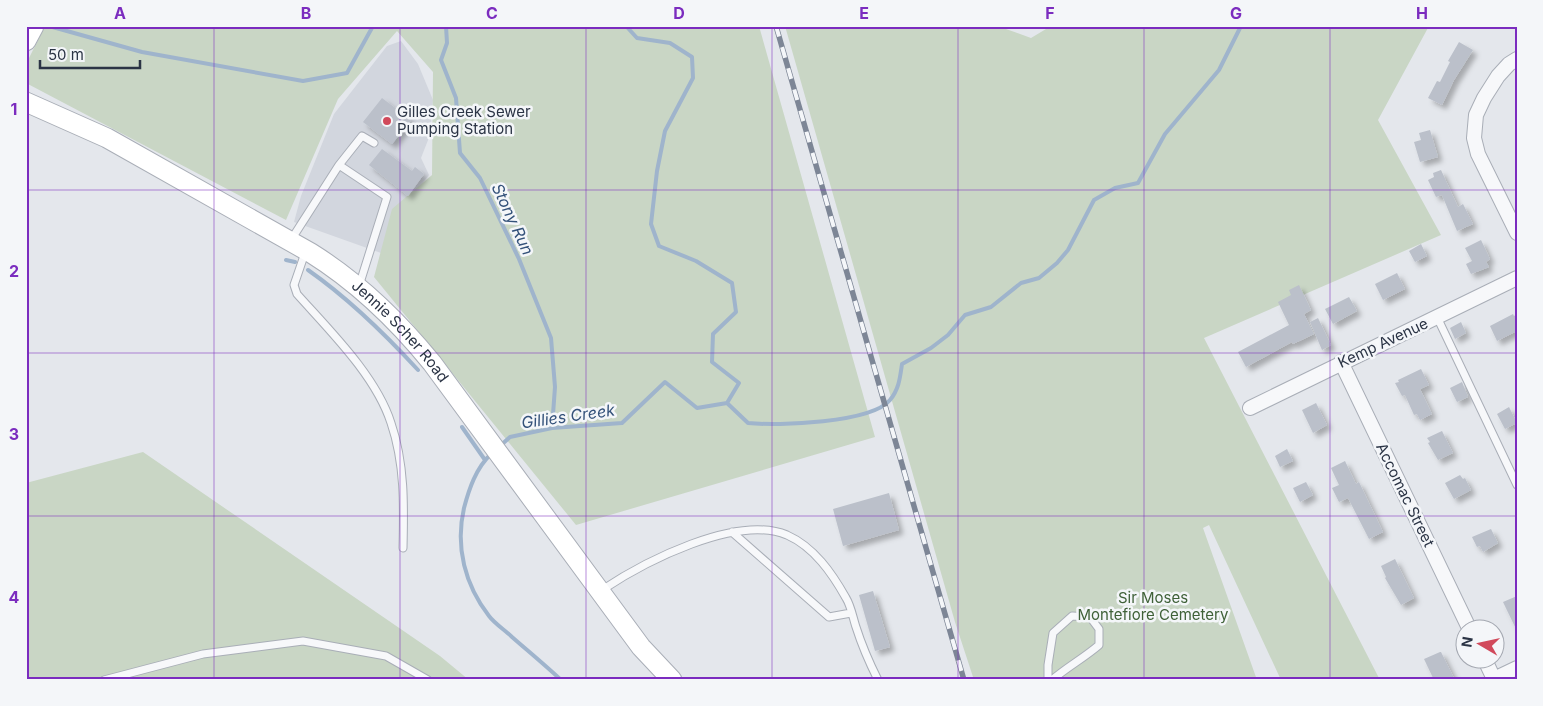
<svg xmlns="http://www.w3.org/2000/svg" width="1543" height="706" font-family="Inter,sans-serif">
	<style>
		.built { fill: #d2d6de }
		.green { fill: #c9d6c5 }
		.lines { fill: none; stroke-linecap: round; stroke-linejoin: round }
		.stream { stroke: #9fb4cc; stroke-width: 4 }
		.building { fill: #bbc0ca; filter: url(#shadow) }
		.lane-casing { stroke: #a9aeb7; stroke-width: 9 }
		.street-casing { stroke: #a9aeb7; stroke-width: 16 }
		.secondary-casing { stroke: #a9aeb7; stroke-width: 21 }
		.lane { stroke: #f7f8fa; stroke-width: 7 }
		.street { stroke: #f7f8fa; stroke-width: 14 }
		.secondary { stroke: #fff; stroke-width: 19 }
		.rail-casing { stroke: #7d8696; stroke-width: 5.5 }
		.rail { stroke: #f4f6f9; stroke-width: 4; stroke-dasharray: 11; stroke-linecap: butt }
		.grid { fill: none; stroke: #7b2cbf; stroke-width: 1; stroke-opacity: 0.55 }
		.poi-dot { fill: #d1495b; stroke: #f4f6f9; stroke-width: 2 }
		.labels { text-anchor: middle; stroke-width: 5; stroke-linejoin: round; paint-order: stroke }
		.poi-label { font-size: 15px; fill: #2b3445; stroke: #f4f6f9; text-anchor: start }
		.street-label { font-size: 15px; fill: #2b3445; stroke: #f4f6f9 }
		.park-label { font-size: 15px; fill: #3f6138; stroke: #f4f6f9 }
		.water-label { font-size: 16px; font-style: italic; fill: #34527a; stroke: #f4f6f9 }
		.neatline { fill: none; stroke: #7b2cbf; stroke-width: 2 }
		.grid-label { font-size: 16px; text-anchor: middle; font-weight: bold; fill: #7b2cbf }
	</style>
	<defs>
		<filter id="shadow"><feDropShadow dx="4.5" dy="4.5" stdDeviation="2.5" flood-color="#0004"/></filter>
	</defs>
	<rect width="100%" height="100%" fill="#e4e7ec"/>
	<path class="built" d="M401,41L418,64L433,100L430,135L421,158L429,175L393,220L381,253L294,222L301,196L334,114L387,46Z"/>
	<path class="green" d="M45,26H759L875,437L576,525L374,277L392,209L432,175L433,72L397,31L338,99L286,220L26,83V64Z
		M785,26H1005L1006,29L1031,38L1051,26H1429L1378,120L1441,235L1204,338L1380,680H1281L1209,525L1203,528L1257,680H974L955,622Z
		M143,452L440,656L469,680H26V483Z"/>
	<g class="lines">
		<path class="stream" d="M49,26L142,52L303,81L347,73L373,26
			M446,26L447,43L441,60L456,98L460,153L480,178L519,259L551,338L555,387L552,428
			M286,260L295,262
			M308,270C348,298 385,334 418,370
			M727,403L748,423C778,426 871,423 890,400C899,389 900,378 902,364L931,348L948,335L965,315L991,307L1021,283L1039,278L1057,263L1068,250L1094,200L1115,188L1138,183L1165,134L1219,70L1241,26
			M462,427L485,460
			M500,446L510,437L552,428L622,423L665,382L697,408L727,403L739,383L712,362L713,334L736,312L732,283L696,261L659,246L651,224L657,171L665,131L693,78L692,57L670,43L637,38L626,26
			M491,454C476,468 469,489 464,508C455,547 465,585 489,616C495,624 505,630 512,637C528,651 545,665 561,680"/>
	</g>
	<path class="building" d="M1459,42L1473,50L1454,80L1442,105L1428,98L1437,81L1440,82L1450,62L1448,61Z
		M382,98L411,120L392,144L363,122Z
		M1430,130L1438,157L1420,162L1414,142L1421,140L1419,133Z
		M382,149L412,171L415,167L424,174L408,196L369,165Z
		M1441,170L1458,207L1463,204L1473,224L1457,231L1442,195L1436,197L1428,180L1434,177L1433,173Z
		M1481,240L1490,259L1486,262L1489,267L1471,274L1466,264L1472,261L1465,248Z
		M1421,244L1427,256L1415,262L1409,251Z
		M1397,273L1405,289L1383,300L1375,284Z
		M1299,285L1311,310L1304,314L1314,334L1293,344L1292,342L1246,367L1238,352L1289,325L1278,302L1291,295L1289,290Z
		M1349,297L1357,311L1333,324L1325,309Z
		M1513,314L1514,316L1517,314V331L1497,341L1490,326Z
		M1318,318L1331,345L1322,350L1310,322Z
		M1461,322L1466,333L1455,339L1450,328Z
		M1421,369L1429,385L1420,389L1432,414L1420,420L1417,414L1414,415L1405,395L1402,396L1395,383L1399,382L1398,380Z
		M1462,382L1468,397L1457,402L1450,388Z
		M1316,403L1327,425L1313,433L1302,410Z
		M1509,407L1517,423L1505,429L1497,414Z
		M1442,431L1453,453L1438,460L1428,443L1430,442L1427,438Z
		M1287,449L1293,461L1280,467L1275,456Z
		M1345,461L1356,484L1359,482L1383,532L1369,539L1348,498L1339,502L1332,488L1339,485L1331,468Z
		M1460,475L1463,479L1465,478L1471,490L1454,499L1445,483Z
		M1306,482L1313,495L1300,502L1293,488Z
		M889,493L899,530L843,546L833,509Z
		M1491,529L1498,543L1483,552L1480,546L1477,547L1472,537Z
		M1395,559L1414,598L1401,605L1385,578L1386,577L1381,566Z
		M873,591L890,647L875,651L859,595Z
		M1517,596V631L1503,602Z
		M1440,652H1441L1455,680H1434L1424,659Z"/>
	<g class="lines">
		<defs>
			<path id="lane" d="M339,165L387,197L359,286
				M291,240L339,165L362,136L374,143
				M306,250L294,285L297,294C330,331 376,376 391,423C405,464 404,506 403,548
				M1437,317L1517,485
				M732,532L829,617L851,613
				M602,590C644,562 736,514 787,535C814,547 832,573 846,598C851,606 853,618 856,627C862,646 869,662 878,680
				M104,680L203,654L303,641L386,656L428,680
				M1048,680V665L1053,633L1072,616L1090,617L1099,629V645C1084,658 1067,667 1052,680"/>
			<path id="street" d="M1517,59L1509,64L1498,76L1484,98L1476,115L1474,138L1478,154L1517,233
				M1341,362L1469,628
				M1250,408L1517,278
				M1484,658L1494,679L1517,668"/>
			<g id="secondary">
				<path d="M26,41L34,26"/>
				<path id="s1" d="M26,102L107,138L311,253C359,283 397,320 432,363L641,647L672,680"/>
			</g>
		</defs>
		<use href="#lane" class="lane-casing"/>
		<use href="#street" class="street-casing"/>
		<use href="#secondary" class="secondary-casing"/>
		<use href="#lane" class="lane"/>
		<use href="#street" class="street"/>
		<use href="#secondary" class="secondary"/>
		<defs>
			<path id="rail" d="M776,26L964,680"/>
		</defs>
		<use href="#rail" class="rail-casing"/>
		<use href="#rail" class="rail"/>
	</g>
	<path class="grid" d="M214,26V680M400,26V680M586,26V680M772,26V680M958,26V680M1144,26V680M1330,26V680M26,190H1517M26,353H1517M26,516H1517"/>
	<circle class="poi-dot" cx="387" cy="121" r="5"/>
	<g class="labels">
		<g class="poi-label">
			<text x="397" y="117">Gilles Creek Sewer<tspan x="397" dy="17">Pumping Station</tspan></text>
		</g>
		<g class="street-label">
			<text dy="5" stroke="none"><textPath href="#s1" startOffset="442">Jennie Scher Road</textPath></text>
			<text transform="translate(1383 343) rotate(-25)" y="5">Kemp Avenue</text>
			<text transform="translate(1405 495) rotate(64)" y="5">Accomac Street</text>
		</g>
		<g class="park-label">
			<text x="1153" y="603">Sir Moses<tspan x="1153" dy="17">Montefiore Cemetery</tspan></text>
		</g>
		<g class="water-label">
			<text transform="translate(513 219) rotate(65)" y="6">Stony Run</text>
			<text transform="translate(568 416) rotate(-8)" y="6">Gillies Creek</text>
		</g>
	</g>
	<rect width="1543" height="706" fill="none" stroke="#f4f6f9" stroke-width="55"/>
	<g transform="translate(1480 644) rotate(279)"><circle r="24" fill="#f4f6f9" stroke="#a4a8b1"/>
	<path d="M0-4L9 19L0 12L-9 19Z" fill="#d1495b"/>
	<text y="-8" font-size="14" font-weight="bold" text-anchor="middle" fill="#2b3445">N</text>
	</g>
	<path d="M40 60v8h100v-8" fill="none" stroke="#2b3445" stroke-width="2.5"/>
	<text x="48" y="60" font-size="15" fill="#2b3445" stroke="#f4f6f9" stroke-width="4" paint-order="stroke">50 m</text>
	<rect x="28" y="28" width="1488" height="650" class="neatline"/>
	<g class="grid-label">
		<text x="120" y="19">A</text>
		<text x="306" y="19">B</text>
		<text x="492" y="19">C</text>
		<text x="679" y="19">D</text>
		<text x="864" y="19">E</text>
		<text x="1050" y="19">F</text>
		<text x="1236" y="19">G</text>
		<text x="1422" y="19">H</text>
		<text x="14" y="115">1</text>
		<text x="14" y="277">2</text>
		<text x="14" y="440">3</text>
		<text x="14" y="603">4</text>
	</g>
</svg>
